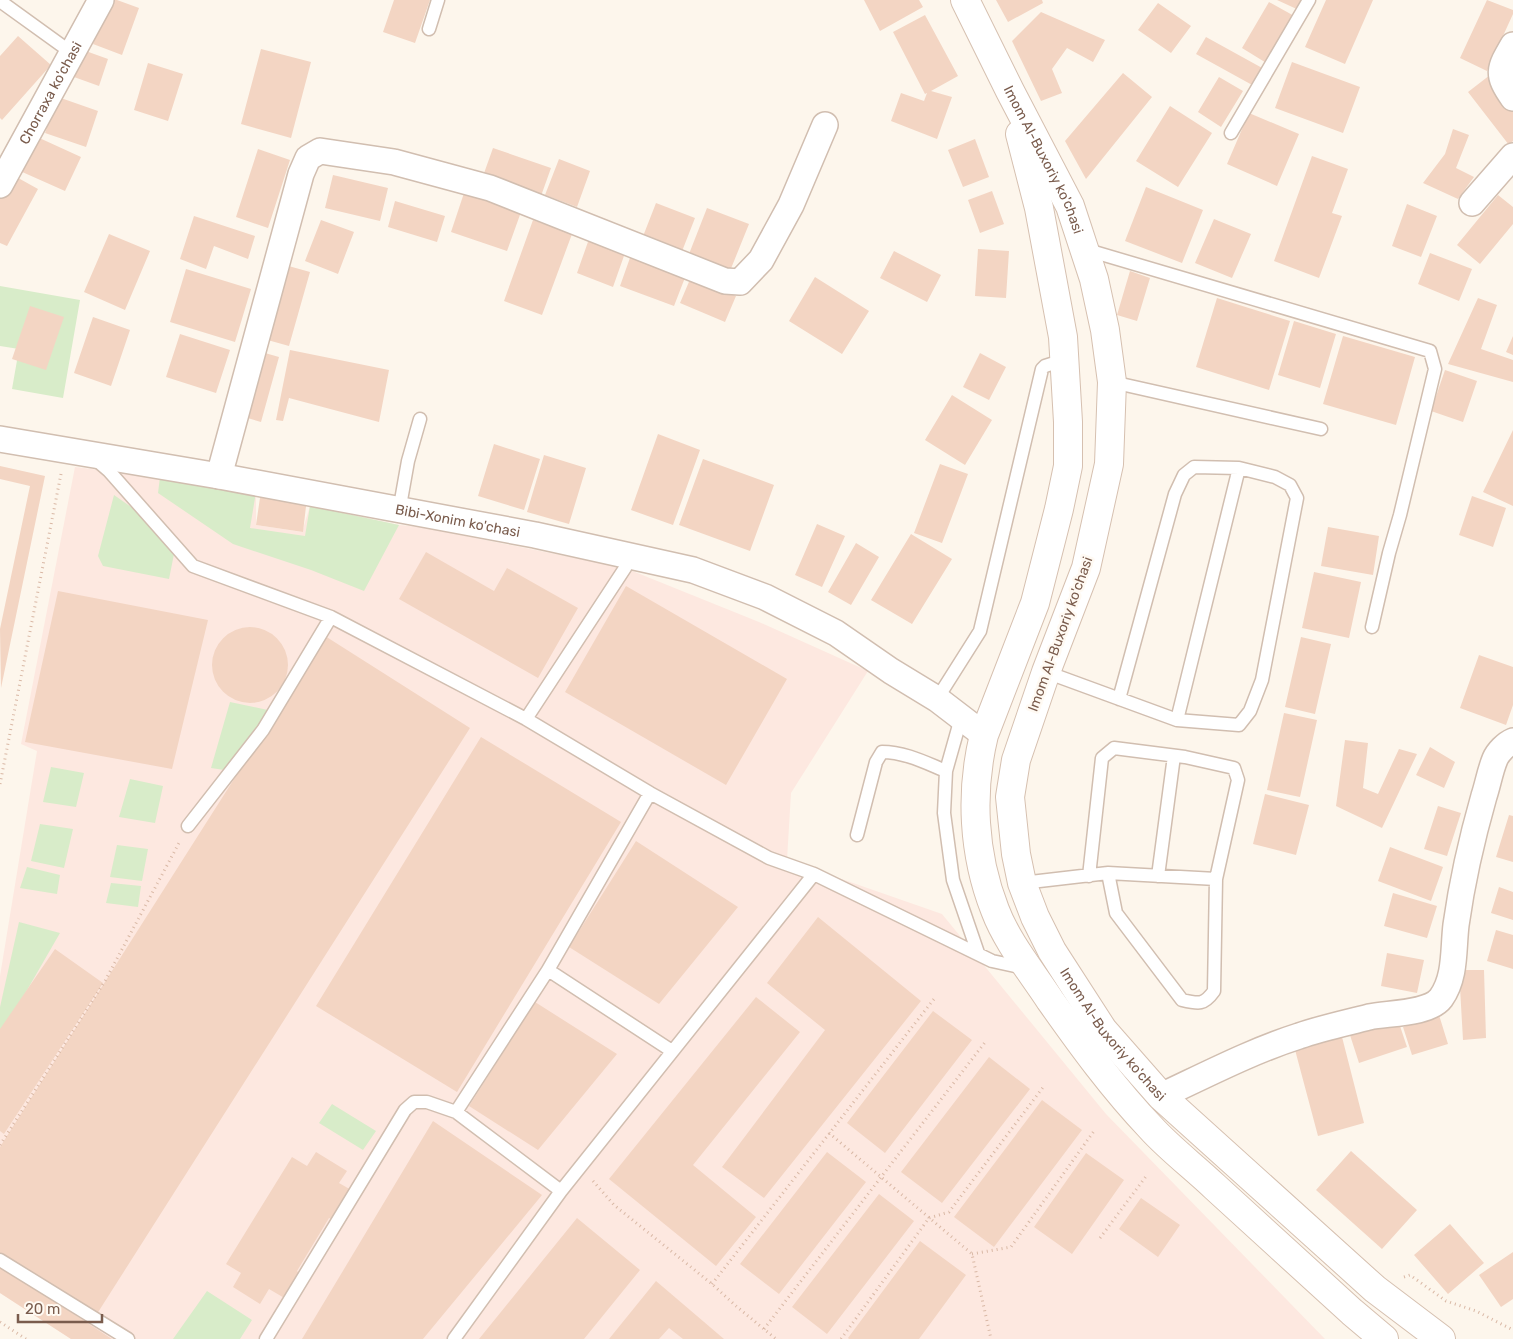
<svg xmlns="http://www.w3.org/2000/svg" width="1513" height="1339" font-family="Rubik,sans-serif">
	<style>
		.commercial { fill: #fde8e0 }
		.green { fill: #d8ecc9 }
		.building { fill: #f3d5c3 }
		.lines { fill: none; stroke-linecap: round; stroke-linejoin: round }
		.lane-casing { stroke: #d1beb0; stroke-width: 15 }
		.street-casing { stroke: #d1beb0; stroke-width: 28 }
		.secondary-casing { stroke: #d6c0b0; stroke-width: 30 }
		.path { stroke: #d9b8a5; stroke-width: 3; stroke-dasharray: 1 4; stroke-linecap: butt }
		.lane { stroke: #fff; stroke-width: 12 }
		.street { stroke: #fff; stroke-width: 25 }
		.secondary { stroke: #fff; stroke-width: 28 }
		.labels { text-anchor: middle; stroke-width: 5; stroke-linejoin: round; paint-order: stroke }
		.street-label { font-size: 14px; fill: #7a5c4d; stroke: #fffaf3 }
	</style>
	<rect width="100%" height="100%" fill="#fdf6ec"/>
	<path class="commercial" d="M75,467L160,477L256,492V525L302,532L310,506L399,525L421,527L625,568L759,622L868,671L791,793L787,860L942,914L1106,1114L1325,1339H71L0,1293V976L37,751L21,744Z"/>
	<path class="green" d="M0,286L80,300L63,398L12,389L19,349L0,346Z
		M160,477L256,492L250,528L305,536L310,506L399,525L364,591L311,570L233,544L158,493Z
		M114,495L177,539L169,579L103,566L98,556Z
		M230,702L277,712L244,773L211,768Z
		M51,767L84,773L76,807L43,802Z
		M130,779L163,786L155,823L119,817Z
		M40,824L73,829L64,868L31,861Z
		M117,845L148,849L142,881L110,877Z
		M27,867L60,875L57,894L20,888Z
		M111,883L141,886L138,907L106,903Z
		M19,922L60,933L0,1037V1007Z
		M332,1104L376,1131L363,1150L319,1123Z
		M207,1291L252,1320L240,1339H173Z"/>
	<path class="building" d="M110,0H117L139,8L122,55L93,44Z
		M394,0H430L415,43L383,32Z
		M864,0H919L923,7L880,31Z
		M996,0H1042L1043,3L1008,22Z
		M1277,0H1306L1301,11Z
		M1326,0H1373L1345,64L1305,47Z
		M1487,0L1513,10V14L1487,71L1460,58Z
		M1269,2L1296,17L1268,64L1242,48Z
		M1158,3L1191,26L1171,53L1138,30Z
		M1041,12L1105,40L1093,62L1067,48L1052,69L1062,93L1041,101L1012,41Z
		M925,15L958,76L931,91L952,97L937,139L891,121L901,93L924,101L927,93L925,94L893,32Z
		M18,36L51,65L2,120L0,118V56Z
		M1206,37L1264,69L1254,86L1196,54Z
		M261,49L311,62L291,138L241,124Z
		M83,50L108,59L99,86L74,77Z
		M1292,62L1360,87L1343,133L1275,108Z
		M148,63L183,74L168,121L134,110Z
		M1123,73L1152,97L1086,179L1065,141Z
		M1490,75L1513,106V141L1509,145L1468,92Z
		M1219,77L1243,91L1221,127L1198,112Z
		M58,97L98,111L86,147L45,133Z
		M1170,106L1212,133L1178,187L1136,161Z
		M1249,113L1299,134L1277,186L1227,164Z
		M1453,129L1469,135L1456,168L1474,177L1458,199L1423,183L1445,154Z
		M35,136L81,157L65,191L20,171Z
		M975,139L989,177L963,187L948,150Z
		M493,148L551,168L541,196L483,176Z
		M258,149L290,160L268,228L236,217Z
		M1312,156L1348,169L1332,213L1342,216L1319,278L1274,261Z
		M559,159L590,171L577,207L545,195Z
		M11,174L38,189L7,246L0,243V195Z
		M333,175L388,188L380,221L325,208Z
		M1146,187L1203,210L1182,263L1125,241Z
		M992,191L1004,224L980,233L968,200Z
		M464,193L521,212L507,251L451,232Z
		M1498,195L1513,207V224L1480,264L1457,245Z
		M395,201L445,216L437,242L388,227Z
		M656,203L695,218L679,259L640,244Z
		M1407,204L1437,216L1421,257L1392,246Z
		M707,208L749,224L730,271L689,254Z
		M194,216L255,236L248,259L214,246L206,269L180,259Z
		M1214,219L1251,234L1232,278L1195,263Z
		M321,220L354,232L338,274L305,261Z
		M533,220L572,234L542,315L504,301Z
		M109,234L150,251L125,310L84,292Z
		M589,239L625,253L613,287L577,273Z
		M978,249L1009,251L1006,298L975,296Z
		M894,251L941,275L927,302L880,278Z
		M1430,253L1472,269L1459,301L1418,284Z
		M631,255L686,275L674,306L620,286Z
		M285,265L310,272L289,346L264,339Z
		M186,269L251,289L235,342L170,322Z
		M1130,271L1150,278L1137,321L1117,315Z
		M691,277L736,296L725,322L680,303Z
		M815,277L869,311L842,354L789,321Z
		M1217,298L1290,321L1269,390L1196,367Z
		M1478,298L1497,305L1481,349L1513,360V382L1448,364Z
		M30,306L64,317L46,370L12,359Z
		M93,317L130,330L111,386L74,373Z
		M1294,321L1336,334L1320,388L1278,375Z
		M180,334L230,350L216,393L166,377Z
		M1343,336L1415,357L1396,425L1323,404Z
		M1513,336V355L1506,352Z
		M290,350L389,370L379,422L289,398L283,421L276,420Z
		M258,351L279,357L261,422L241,416Z
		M980,353L1006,367L989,400L963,387Z
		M1445,370L1477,381L1463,422L1431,411Z
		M952,395L992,420L965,465L925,440Z
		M1513,430V506L1483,492Z
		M658,434L700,450L673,525L631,510Z
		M494,444L540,459L524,510L478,496Z
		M544,455L586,468L569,524L527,512Z
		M703,459L774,485L750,551L679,525Z
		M940,464L968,474L942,543L914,533Z
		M0,466L45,476L1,688L0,629L30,486L0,479Z
		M261,491L307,498L303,532L256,525Z
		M1472,496L1506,508L1493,547L1459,535Z
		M817,524L845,536L822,587L795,575Z
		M1328,527L1379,536L1373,575L1321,566Z
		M911,534L952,559L912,624L871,600Z
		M856,543L879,557L851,605L828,592Z
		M426,552L494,591L507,568L578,608L538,678L399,599Z
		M1314,572L1361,582L1349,638L1302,628Z
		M626,586L787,679L726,785L565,692Z
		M58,591L208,620L172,769L25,742Z
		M212 665a38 38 0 1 1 76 0a38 38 0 1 1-76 0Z
		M325,636L470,728L95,1317L0,1256V1147Z
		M1301,637L1331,644L1315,714L1285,707Z
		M1479,655L1513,667V705L1506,725L1460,708Z
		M1284,713L1317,720L1300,797L1267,790Z
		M481,737L621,822L457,1092L316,1006Z
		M1345,740L1368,743L1363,788L1378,794L1399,749L1417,754L1382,828L1336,806Z
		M1430,747L1455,762L1444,788L1416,775Z
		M1265,794L1309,805L1296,855L1253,844Z
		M1438,806L1461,813L1447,856L1424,849Z
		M1509,815L1513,816V862L1496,857Z
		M636,841L738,907L659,1004L569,947Z
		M1390,847L1443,867L1431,901L1378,881Z
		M1499,887L1513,892V920L1491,913Z
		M1393,893L1437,906L1427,938L1384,926Z
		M818,917L921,1001L764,1198L722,1167L825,1030L767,983Z
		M1496,930L1513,935V969L1487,961Z
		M55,949L103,983L4,1134L0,1131V1029Z
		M1387,953L1424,960L1417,993L1381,986Z
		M1459,970H1484L1486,1038L1463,1040Z
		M756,997L800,1032L693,1165L756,1217L716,1266L609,1179Z
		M535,1002L617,1054L538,1150L469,1106Z
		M933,1011L972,1040L885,1153L847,1123Z
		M1439,1015L1448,1044L1412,1055L1403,1027Z
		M1397,1017L1407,1047L1359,1063L1349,1032Z
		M1341,1033L1364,1123L1318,1136L1294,1046Z
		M989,1057L1030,1089L942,1203L901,1172Z
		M1042,1100L1082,1130L994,1247L954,1217Z
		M433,1121L542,1195L423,1339H302Z
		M1351,1151L1417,1210L1382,1249L1316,1190Z
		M316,1152L347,1171L339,1183L353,1191L335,1221L329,1218L297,1271L301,1275L286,1299L269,1289L260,1304L233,1287L241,1273L226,1264L292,1157L307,1166Z
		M827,1152L866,1182L779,1294L740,1264Z
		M1086,1153L1124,1180L1072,1254L1034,1227Z
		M879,1194L914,1221L827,1334L792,1307Z
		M1141,1198L1180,1225L1158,1257L1119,1229Z
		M577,1218L640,1270L584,1339H479Z
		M1450,1224L1484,1263L1448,1294L1414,1255Z
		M920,1241L966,1275L919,1339H849L848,1338Z
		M1513,1252V1299L1501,1307L1479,1275Z
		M0,1266L112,1339H71L0,1293Z
		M656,1281L724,1339H683L669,1328L659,1339H609Z"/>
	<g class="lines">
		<defs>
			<path id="lane" d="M0,1L72,53
				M429,29L438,0
				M1231,133L1309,0
				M1084,249L1430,351L1435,369L1400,515L1389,553L1372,627
				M1112,382L1321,429
				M95,459L109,471L193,566L331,617
				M401,511L400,506L408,461L420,419
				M1046,672L1177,720L1239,725L1250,711L1262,680L1297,498L1290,485L1275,477L1239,468L1194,467L1184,475L1175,494L1119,699
				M937,699L980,631L1042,369L1045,366L1064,360
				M961,718L946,771L944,813L953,880L978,953
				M526,719L625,568L630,557
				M1177,720L1239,468
				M188,826L263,730L331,617L526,719L650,793L769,858L814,874
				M857,835L876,762L882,752C905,752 926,763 946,771
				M1089,876L1102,758L1114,748L1185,757L1234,768L1238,780L1216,879L1214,991C1204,1005 1199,1004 1182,1000L1116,913L1108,873
				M1158,876L1174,756
				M1022,883L1108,873L1216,879
				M548,970L650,793
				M456,1112L548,970L672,1051
				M0,1260L128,1339
				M266,1339L405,1110L414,1102H427L456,1112L561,1191L814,874L992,961L1025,968
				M454,1339L561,1191"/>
			<g id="street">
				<path d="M1513,45C1499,69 1496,74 1513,98"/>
				<path id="s1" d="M0,185L101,0"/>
				<path d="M1472,203L1513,156"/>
				<path id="s2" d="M0,439L219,476L535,535L693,570L765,597L836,633L891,671L937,699L984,735"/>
				<path d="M219,476L301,174L308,158L320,151L394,162L490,188L725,281L740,282L761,260L791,205L825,125"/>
				<path d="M1161,1096C1206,1075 1252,1051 1299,1036C1322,1028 1346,1023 1369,1017C1388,1013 1429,1014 1441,998C1456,977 1453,950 1456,925C1462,882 1472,838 1484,796C1488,784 1490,771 1495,759C1498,752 1506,744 1513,741"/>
			</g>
			<g id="secondary">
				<path id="s3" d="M965,0L1010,91L1070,206L1094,279L1105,330L1112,382L1109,464L1086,568L1046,672L1016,760L1010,797L1016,854L1022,883L1035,917L1052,951L1103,1030L1161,1096L1375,1289L1441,1339"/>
				<path d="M1020,134L1039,208L1063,337L1068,422V466L1059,509L1035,603L984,735C970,792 973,854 995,910C1007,942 1031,971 1050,1000C1081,1044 1113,1088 1151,1128C1170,1149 1194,1167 1215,1187C1260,1228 1306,1270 1352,1312L1384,1339"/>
			</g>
		</defs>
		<use href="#lane" class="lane-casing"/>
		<use href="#street" class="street-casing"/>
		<use href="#secondary" class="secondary-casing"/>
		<path class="path" d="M0,784L61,474
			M829,1133L972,1254L991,1339
			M0,1145L105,981L179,843
			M593,1181L614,1205L712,1284L736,1306L776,1339
			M1100,1238L1147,1175
			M972,1254L1011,1247L1094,1131
			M1404,1277L1410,1275L1446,1301L1476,1311L1513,1330
			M712,1284L934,999
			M0,1322L26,1339
			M764,1329L986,1041
			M841,1339L929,1218L949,1212L1044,1086"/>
		<use href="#lane" class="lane"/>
		<use href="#street" class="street"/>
		<use href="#secondary" class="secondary"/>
	</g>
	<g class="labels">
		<g class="street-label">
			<text dy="5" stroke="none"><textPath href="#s1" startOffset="105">Chorraxa ko'chasi</textPath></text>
			<text dy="5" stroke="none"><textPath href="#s3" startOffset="178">Imom Al-Buxoriy ko'chasi</textPath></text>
			<text dy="5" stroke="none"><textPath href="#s2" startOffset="465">Bibi-Xonim ko'chasi</textPath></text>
			<text transform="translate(1060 634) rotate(-70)" y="5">Imom Al-Buxoriy ko'chasi</text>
			<text dy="5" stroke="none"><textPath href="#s3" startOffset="1108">Imom Al-Buxoriy ko'chasi</textPath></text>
		</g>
	</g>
	<path d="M18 1314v8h84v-8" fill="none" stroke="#7a5c4d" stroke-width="2.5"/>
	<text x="25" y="1314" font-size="15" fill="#7a5c4d" stroke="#fffaf3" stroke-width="4" paint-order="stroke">20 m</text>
</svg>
